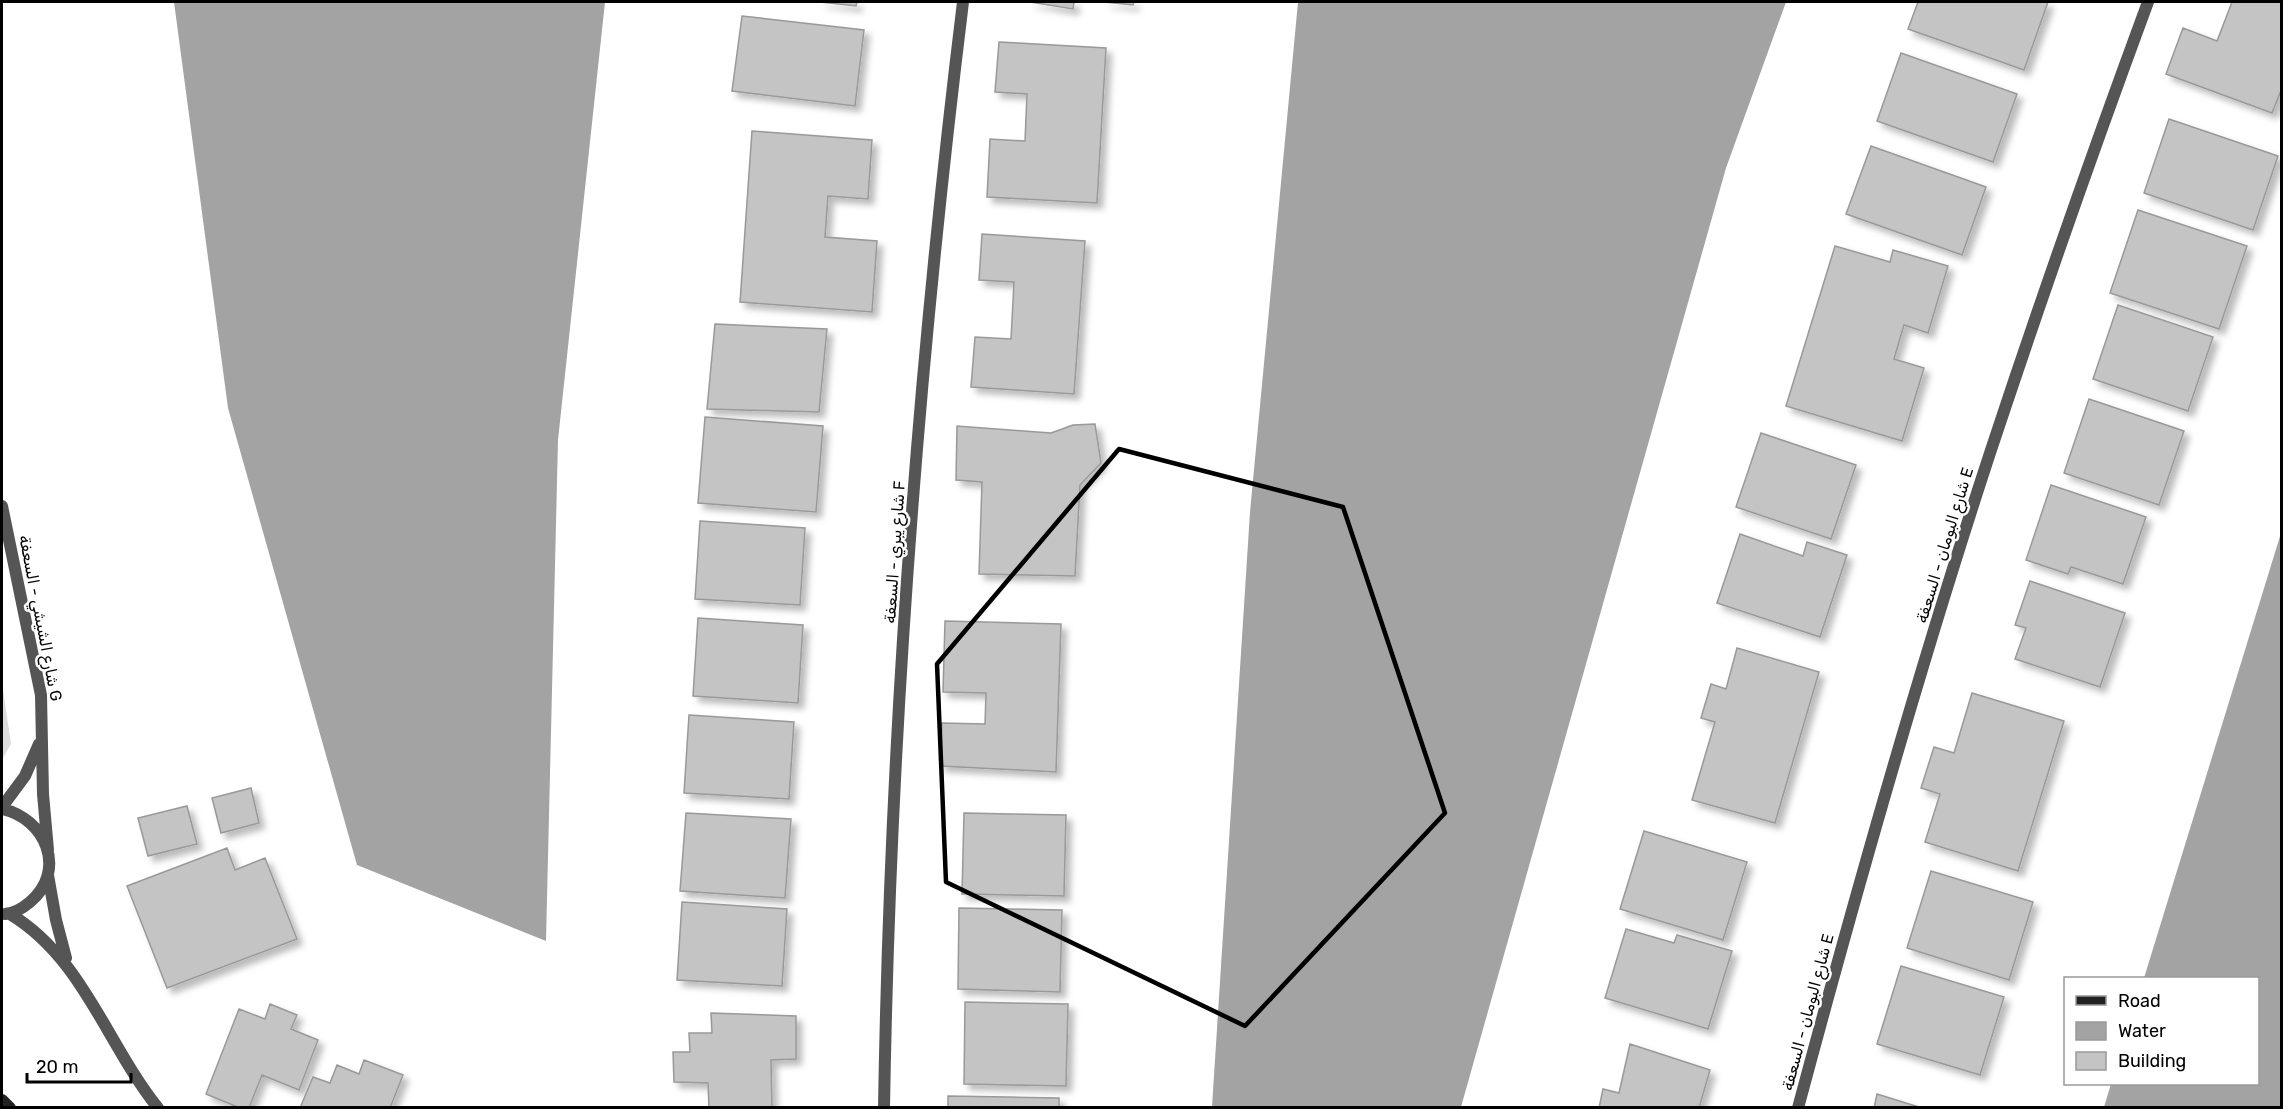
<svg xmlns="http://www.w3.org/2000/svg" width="2283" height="1109" font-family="Rubik,'Noto Naskh Arabic',sans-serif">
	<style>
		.green { fill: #dcdcdc }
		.water { fill: #a3a3a3 }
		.building { fill: #c4c4c4; stroke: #999; stroke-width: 1.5; filter: url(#shadow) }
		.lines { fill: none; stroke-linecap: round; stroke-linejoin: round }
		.street { stroke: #555; stroke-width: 12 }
		.secondary { stroke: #222; stroke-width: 12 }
		.marked { fill: none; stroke: #000; stroke-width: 4.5; stroke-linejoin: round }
		.labels { text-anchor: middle; stroke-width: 5; stroke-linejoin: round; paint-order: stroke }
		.street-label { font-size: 16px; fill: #000; stroke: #fff }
	</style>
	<defs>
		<filter id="shadow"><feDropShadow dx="5.5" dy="5.5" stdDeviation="3" flood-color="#0004"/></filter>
	</defs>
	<rect width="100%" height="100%" fill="#fff"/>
	<path class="green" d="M2,683L11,744L2,760Z"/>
	<path class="water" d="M174,2H605L558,440L546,941L357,865L228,408Z
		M1298,2H1786L1726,168L1461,1107H1212L1250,512Z
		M2281,533V1107H2104L2111,1084H2258V978H2144Z"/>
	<path class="building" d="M820,2H857L856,6Z
		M1030,2H1074L1073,9Z
		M1104,2H1134L1133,5Z
		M1918,2H2048L2024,70L1908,29Z
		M2232,2H2282V88L2272,113L2166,74L2183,28L2217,41Z
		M742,16L864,30L855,106L732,91Z
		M999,42L1106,48L1097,203L987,197L990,139L1025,141L1027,94L995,92Z
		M1901,53L2017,94L1993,162L1877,121Z
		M2169,119L2278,156L2253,230L2144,193Z
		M752,131L872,140L868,199L828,196L825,237L877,241L872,312L740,302Z
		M1871,146L1986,187L1962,255L1846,214Z
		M2138,210L2247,246L2219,329L2110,293Z
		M982,234L1085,241L1074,394L971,387L975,337L1011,339L1014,282L979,280Z
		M1835,246L1890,262L1893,250L1948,266L1928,333L1904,325L1894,359L1924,368L1902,441L1786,406Z
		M2118,305L2213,337L2188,411L2093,379Z
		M715,324L827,329L819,412L707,409Z
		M2089,399L2184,431L2159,505L2064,473Z
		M705,417L823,426L816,512L698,503Z
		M1095,424L1101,463L1080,485L1075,576L979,574L982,482L956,480L957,426L1051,433L1073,425Z
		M1761,433L1856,465L1831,539L1736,507Z
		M2051,485L2146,517L2123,584L2071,567L2068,574L2026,560Z
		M700,521L805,528L800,605L695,599Z
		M1740,534L1803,556L1807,542L1847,555L1820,637L1717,603Z
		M2030,581L2125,613L2100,687L2015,659L2026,628L2015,625Z
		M698,618L803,625L798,703L693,696Z
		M945,621L1061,624L1056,772L940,766L942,723L985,724L986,693L943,692Z
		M1737,648L1819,672L1775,823L1692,800L1715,722L1701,718L1711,684L1726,689Z
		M1972,693L2064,721L2018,871L1925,842L1940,794L1921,788L1934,747L1954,753Z
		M689,715L794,722L789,799L684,793Z
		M251,788L259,823L221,833L212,798Z
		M187,806L197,844L148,856L138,818Z
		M686,813L791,819L785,898L680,891Z
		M964,813L1066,815L1064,896L962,894Z
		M1644,831L1747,862L1723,940L1620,909Z
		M227,848L235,870L265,858L297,939L167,988L127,886Z
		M1931,871L2033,902L2009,980L1907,948Z
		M682,902L787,909L782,986L677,980Z
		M959,908L1062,910L1060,992L958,989Z
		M1626,929L1674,943L1677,935L1732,951L1708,1029L1605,998Z
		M1901,966L2004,997L1980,1075L1877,1044Z
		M965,1002L1068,1004L1066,1086L964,1084Z
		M270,1004L297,1015L291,1029L318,1040L299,1090L262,1075L249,1108H240L206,1094L239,1009L265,1019Z
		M711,1013L796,1016V1059L771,1060L772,1108H709L708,1083L674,1082L673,1052H690L689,1033H712Z
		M1630,1044L1710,1070L1699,1108H1599L1603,1089L1619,1093Z
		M364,1060L403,1075L390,1108H300L313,1077L330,1083L337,1065L359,1074Z
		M1877,1094L1922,1108H1874Z
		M948,1096L1059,1098V1108H948Z"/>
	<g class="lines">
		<path class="street" d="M2,506L41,695L43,794L48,850
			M2,807L25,776L39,744
			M2,809C45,818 68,870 30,902C23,908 15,913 5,914
			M48,875L56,920L66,958
			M10,914C83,958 106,1043 158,1108
			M884,1108C890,738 918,368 963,2
			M1798,1108C1857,888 1919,669 1990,453C2040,302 2093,151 2148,2"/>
		<path class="secondary" d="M2,1100L10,1108"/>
	</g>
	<path class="marked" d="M1119,449L1343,507L1445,813L1245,1026L946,882L937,664Z"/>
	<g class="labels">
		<g class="street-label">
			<text transform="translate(1944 545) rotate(-73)" y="6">شارع البومان - السعفة E</text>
			<text transform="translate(894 552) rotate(-86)" y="6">شارع يبري - السعفة F</text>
			<text transform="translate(41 618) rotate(79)" y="6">شارع الشيشي - السعفة G</text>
			<text transform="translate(1807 1012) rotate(-75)" y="6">شارع البومان - السعفة E</text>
		</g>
	</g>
	<rect width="2283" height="1109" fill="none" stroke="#000000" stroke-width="6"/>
	<rect x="2064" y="977" width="195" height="108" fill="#ffffff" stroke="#999999" stroke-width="1.5"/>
	<rect x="2076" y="996" width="30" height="9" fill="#222222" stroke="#999999" stroke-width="1.5"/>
	<text x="2118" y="1007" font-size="18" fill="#000000">Road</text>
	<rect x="2076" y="1022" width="30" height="18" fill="#a3a3a3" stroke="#999999" stroke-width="1.5"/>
	<text x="2118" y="1037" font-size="18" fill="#000000">Water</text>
	<rect x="2076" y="1052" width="30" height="18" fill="#c4c4c4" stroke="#999999" stroke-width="1.5"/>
	<text x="2118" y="1067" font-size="18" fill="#000000">Building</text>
	<path d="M27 1073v9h104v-9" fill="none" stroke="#000000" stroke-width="3"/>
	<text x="36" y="1073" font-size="18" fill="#000000" stroke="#ffffff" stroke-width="4.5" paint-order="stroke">20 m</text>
</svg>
